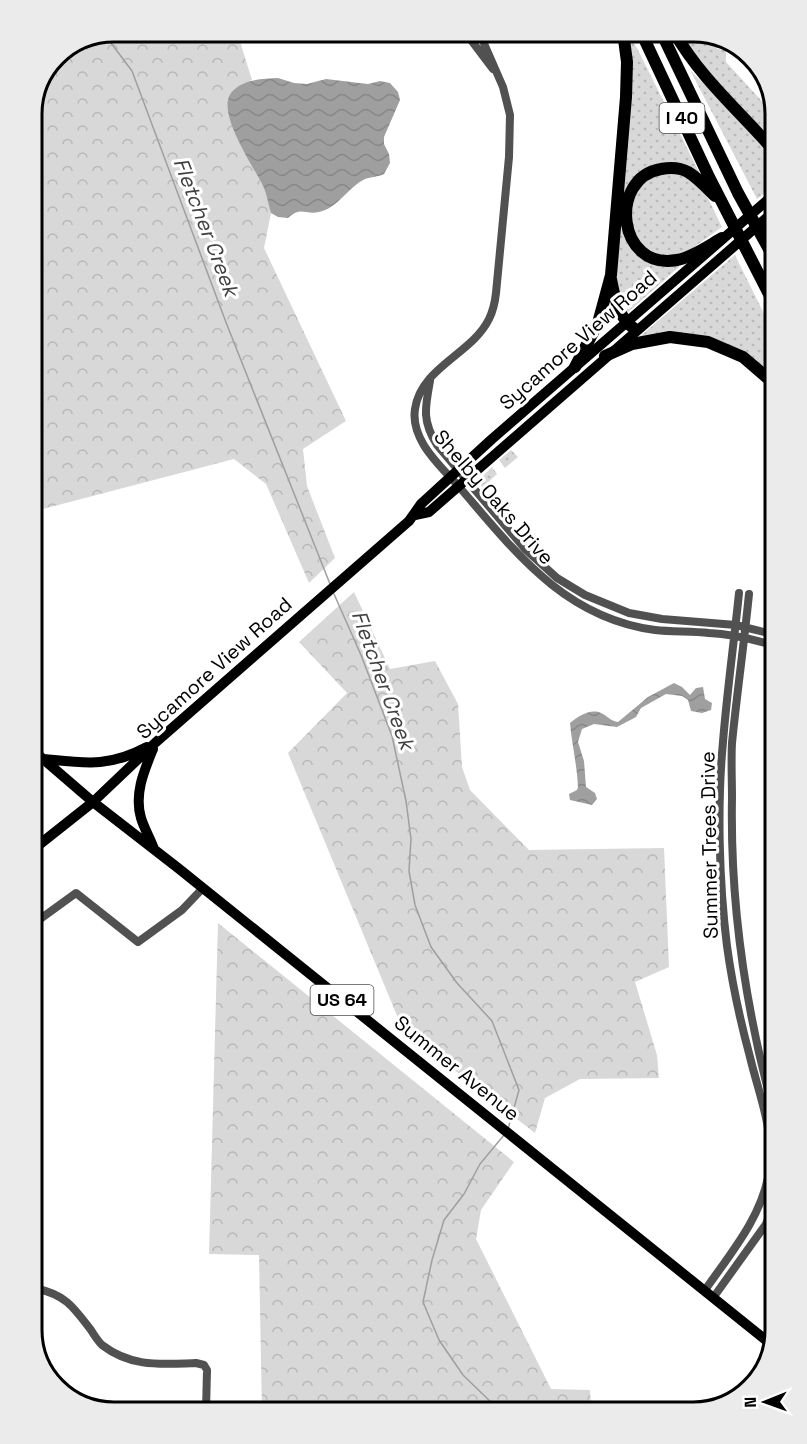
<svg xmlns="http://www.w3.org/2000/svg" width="807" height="1444" font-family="'Space Grotesk',sans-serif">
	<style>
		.grass { fill: url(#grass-dots) }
		.forest { fill: url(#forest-crowns) }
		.water { fill: url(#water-waves) }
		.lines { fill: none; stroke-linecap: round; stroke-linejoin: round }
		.stream { stroke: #9f9f9f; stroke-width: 1.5 }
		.minor { stroke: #515151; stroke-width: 8 }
		.major { stroke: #000; stroke-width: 10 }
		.highway { stroke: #000; stroke-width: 12 }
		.labels { text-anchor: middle; stroke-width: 6; stroke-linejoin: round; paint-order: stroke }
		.shield { fill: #fff; stroke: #4c4c4c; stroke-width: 1.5 }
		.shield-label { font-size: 18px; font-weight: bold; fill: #000 }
		.street-label { font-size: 20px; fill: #000; stroke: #fff }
		.water-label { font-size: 21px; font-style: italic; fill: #404040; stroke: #fff }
		.rim { fill: none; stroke: #000; stroke-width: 3 }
	</style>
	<defs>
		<pattern id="grass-dots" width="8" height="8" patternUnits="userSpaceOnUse" patternTransform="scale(1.5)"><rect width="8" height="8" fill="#d8d8d8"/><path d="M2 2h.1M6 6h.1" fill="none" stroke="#b8b8b8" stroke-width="1.8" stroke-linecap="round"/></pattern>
		<pattern id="forest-crowns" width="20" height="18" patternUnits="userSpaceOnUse" patternTransform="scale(1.5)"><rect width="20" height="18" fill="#d8d8d8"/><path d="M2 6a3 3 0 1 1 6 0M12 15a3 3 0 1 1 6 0" fill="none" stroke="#b8b8b8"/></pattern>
		<pattern id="water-waves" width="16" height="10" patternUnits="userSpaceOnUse" patternTransform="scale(1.5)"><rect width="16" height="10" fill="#9f9f9f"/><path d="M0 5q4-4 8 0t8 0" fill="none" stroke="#878787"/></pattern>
	</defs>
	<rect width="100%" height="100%" fill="#fff"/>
	<path class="grass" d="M679,32H698L717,38V49L726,50V62L769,109V133C733,108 701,70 679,32Z
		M629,37L637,48L700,174C670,162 666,156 637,174L626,240L679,263V267L627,313L618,297L614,275Z
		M690,70L769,149L770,189L757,199Z
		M658,172C665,172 675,171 682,173C703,180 713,209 722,227L690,250L665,258L637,243L629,217L636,190Z
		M735,255L770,326L771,377L700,337L636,340Z
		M511,450L518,457L505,468L499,460Z
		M492,467L497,474L482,488L479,480Z"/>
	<path class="forest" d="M114,32H237L252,80L239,86L234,131L265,189L271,213L264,248L346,421L303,449L307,486L335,558L309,583L266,484L234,459L43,509L39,660L34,657L32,109L56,56Z
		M354,592L390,669L435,661L458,704L462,767L470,790L529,850L664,848L669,967L635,982L657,1055L659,1078L580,1079L545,1098L535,1133L403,1030L288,753L347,693L299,642Z
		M218,923L514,1162L481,1210L476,1239L551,1389L590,1390L591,1407L262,1411L259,1255L209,1254Z"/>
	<path class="water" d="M278,78L294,83L307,84L326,79L368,84L380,81L390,83L398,92L400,100L384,137V144L389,154L390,163L384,174C378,177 371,177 365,179C348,187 338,208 319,212C305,215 301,206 288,218L278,217L271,213C268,204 267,194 263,186C254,167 216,113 231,93C242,79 261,79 278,78Z
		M674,683L682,687L690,695L696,688L703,687L705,699L712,703L711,710L702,713L691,711L688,700L682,696L666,694L641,708L636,717L617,727L594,724L582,729L578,742L584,761L586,787L595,793L597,799L592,805L570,800L569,794L577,790L578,787C577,765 572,745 570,723C578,716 591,708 601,713C608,716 610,721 618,722L648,697Z"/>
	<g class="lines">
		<path class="stream" d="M105,35L132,71L227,325L330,584
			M334,594L361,655L392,736L406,801L411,839L409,871L415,905L431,947L457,983L492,1021L519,1090L508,1129
			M497,1408L463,1375L439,1340L423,1302L432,1260L444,1220L464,1194L480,1164L504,1135"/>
		<path class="minor" d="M465,32L493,69
			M479,32L503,87L510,115L509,157L496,293C495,302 493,311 489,319C472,354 421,367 415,409C410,441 442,467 461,489C516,553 565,618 655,630C673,632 691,631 709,633C730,634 752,639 772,645
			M430,381C425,408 422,421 437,445L525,549L557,578L585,595L629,613L662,619L736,625L772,634
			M749,594C744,644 737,693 732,743C731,761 732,780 732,798C730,904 746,1011 774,1113
			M36,922L76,893L138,942L182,910L203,888
			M38,1289C66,1295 74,1308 91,1330C94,1335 98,1341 102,1345C132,1368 162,1364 196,1363L204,1365L207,1370L206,1411
			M705,1290C730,1254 762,1217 769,1172C775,1132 759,1095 750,1057C740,1020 732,983 727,946C719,883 717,804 723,742C727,692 734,642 739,593
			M713,1298L766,1224L775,1201"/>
		<path class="major" d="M415,515L429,512L770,215
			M153,749C144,771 134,794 141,818C144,828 150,838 154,849
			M35,752L93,802L178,868L772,1345
			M44,759C84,763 108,768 147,747
			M35,848L93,802L155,743L409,521L421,504L492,439L770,198"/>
		<path class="highway" d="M641,32L709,177L770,296
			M661,32L738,193L770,251
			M674,32C701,78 734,106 769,145
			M715,196C707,188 698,178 688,172C679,167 671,167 661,169C608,178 617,271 677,260C693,257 708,246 722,238
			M611,279C615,299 618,318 636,330
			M605,356L632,344L670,337L708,342L743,357L771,381
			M575,367L598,323L611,275L626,97L627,62L623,32"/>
	</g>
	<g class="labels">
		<g class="shield">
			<rect x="659.5" y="103" width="45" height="30" rx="4.5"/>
			<rect x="310.5" y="985" width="63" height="30" rx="4.5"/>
		</g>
		<g class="shield-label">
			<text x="682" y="124">I 40</text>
			<text x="342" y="1006">US 64</text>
		</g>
		<g class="street-label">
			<text transform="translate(578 340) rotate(-41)" y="7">Sycamore View Road</text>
			<text transform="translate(494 497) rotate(49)" y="7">Shelby Oaks Drive</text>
			<text transform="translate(214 668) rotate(-42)" y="7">Sycamore View Road</text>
			<text transform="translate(709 845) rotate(-91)" y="7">Summer Trees Drive</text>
			<text transform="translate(457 1068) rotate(39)" y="7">Summer Avenue</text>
		</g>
		<g class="water-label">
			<text transform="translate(206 227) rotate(69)" y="7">Fletcher Creek</text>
			<text transform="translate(383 680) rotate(70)" y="7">Fletcher Creek</text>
		</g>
	</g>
	<path d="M0 0H807V1444H0ZM114 42H693A72 72 0 0 1 765 114V1330A72 72 0 0 1 693 1402H114A72 72 0 0 1 42 1330V114A72 72 0 0 1 114 42Z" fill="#ebebeb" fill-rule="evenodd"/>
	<path class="rim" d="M114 42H693A72 72 0 0 1 765 114V1330A72 72 0 0 1 693 1402H114A72 72 0 0 1 42 1330V114A72 72 0 0 1 114 42Z"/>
	<g transform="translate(765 1402) rotate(269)" stroke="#ffffff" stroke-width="4.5" paint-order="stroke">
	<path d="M0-4.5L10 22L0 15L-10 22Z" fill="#000000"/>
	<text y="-9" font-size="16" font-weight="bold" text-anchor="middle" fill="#000000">N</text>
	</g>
</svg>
